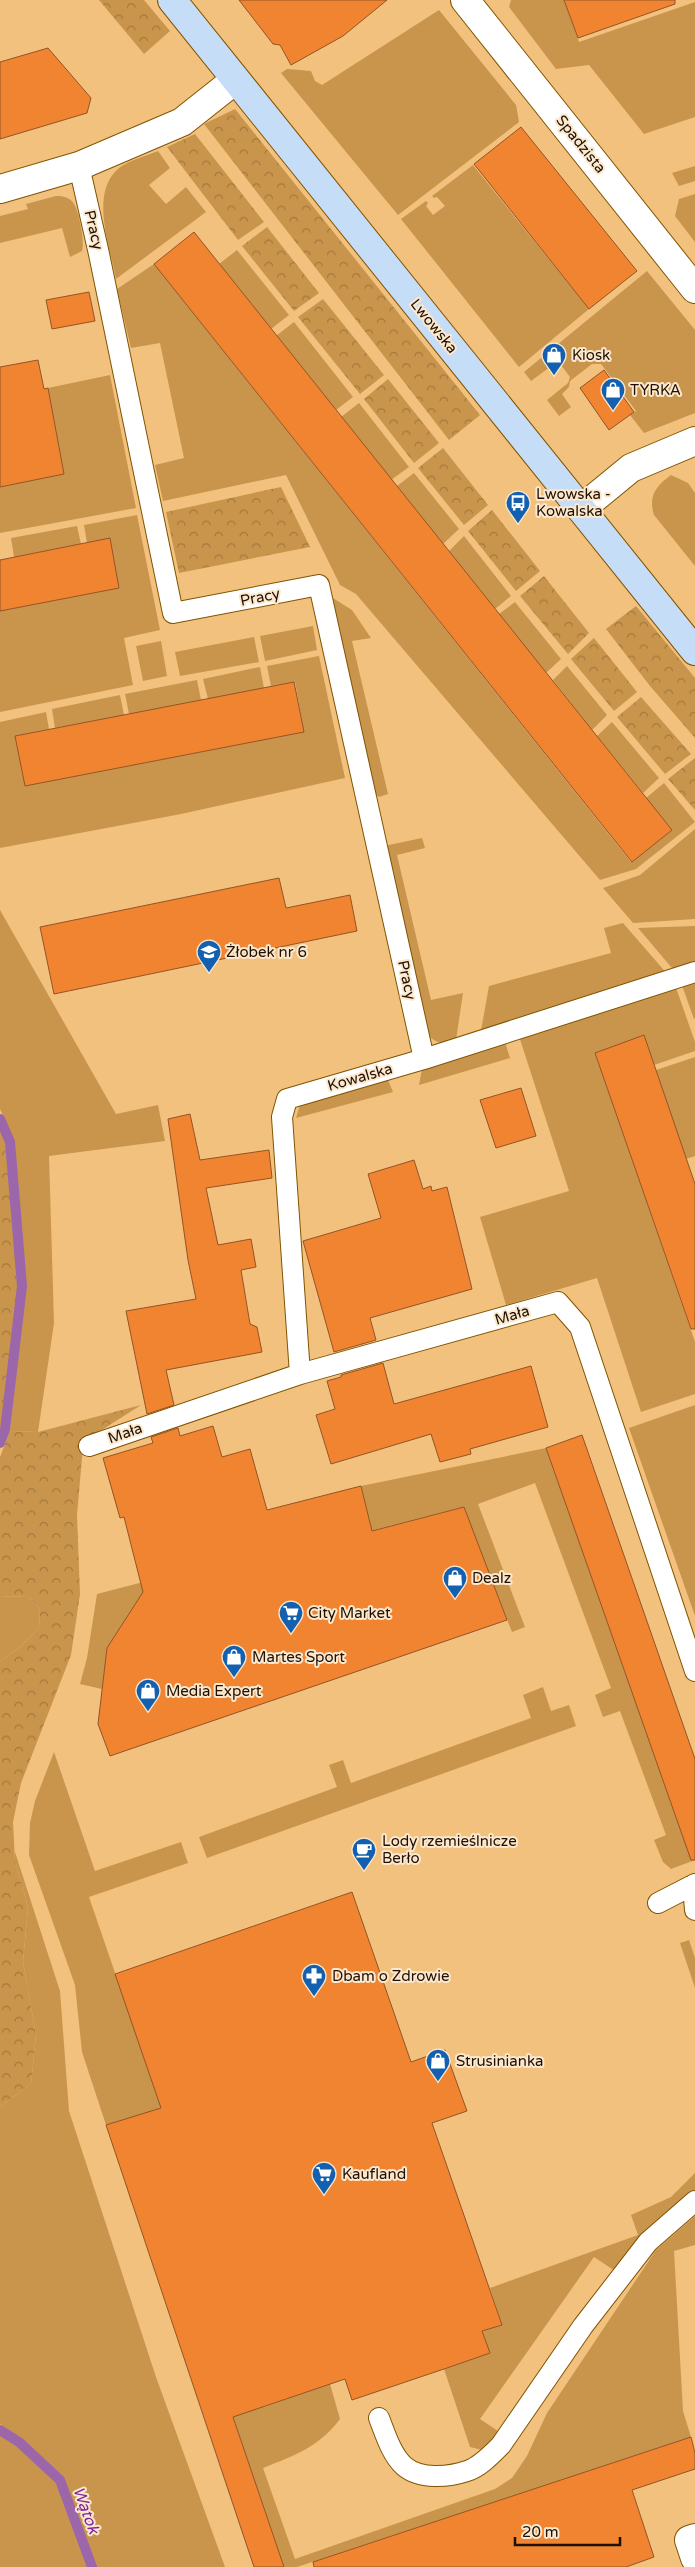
<svg xmlns="http://www.w3.org/2000/svg" width="695" height="2567" font-family="'Varela Round',sans-serif">
	<style>
		.grass { fill: #c9954c }
		.forest { fill: url(#forest-crowns) }
		.lines { fill: none; stroke-linecap: round; stroke-linejoin: round }
		.stream { stroke: #9c66ab; stroke-width: 10 }
		.building { fill: #f18430; stroke: #935427 }
		.lane-casing { stroke: #805400; stroke-width: 22 }
		.street-casing { stroke: #805400; stroke-width: 30 }
		.secondary-casing { stroke: #805400; stroke-width: 30 }
		.lane { stroke: #fff; stroke-width: 20 }
		.street { stroke: #fff; stroke-width: 28 }
		.secondary { stroke: #c6ddf7; stroke-width: 28 }
		.labels { text-anchor: middle; stroke-width: 4; stroke-linejoin: round; paint-order: stroke }
		.street-label { font-size: 15px; fill: #1f1000; stroke: #fce8ce }
		.poi-label { font-size: 15px; fill: #1f1000; stroke: #fce8ce; text-anchor: start }
		.water-label { font-size: 16px; font-style: italic; fill: #7c25a1; stroke: #fce8ce }
	</style>
	<defs>
		<pattern id="forest-crowns" width="20" height="18" patternUnits="userSpaceOnUse" patternTransform="scale(1.25)"><rect width="20" height="18" fill="#c9954c"/><path d="M2 6a3 3 0 1 1 6 0M12 15a3 3 0 1 1 6 0" fill="none" stroke="#a3783d"/></pattern>
	</defs>
	<rect width="100%" height="100%" fill="#f3c17e"/>
	<path class="grass" d="M511,0H564L579,42L695,2V117L644,134L589,65L556,69L509,7Z
		M439,10L516,105L519,122L398,215L281,73L287,69L311,71L315,81L322,85Z
		M158,151L170,168L149,185L166,204L186,187L206,212L116,279C110,246 89,193 119,168C129,160 146,156 158,151Z
		M473,165L589,309L519,367L401,219L426,201L428,203L426,206L433,215L445,206L437,197L434,198L432,196Z
		M695,166V181L679,186L672,173Z
		M695,194V242L675,216L679,199Z
		M56,196C63,196 70,197 74,204C79,212 85,241 82,251L70,257L62,228L0,243V216L28,209L26,204Z
		M237,250L289,315L271,329L219,264Z
		M154,264L631,862L672,830L646,798L664,783L695,822L636,869L600,880L356,594L340,585L286,475L163,501L155,465L184,458L160,343L131,348L117,289Z
		M647,271L695,330V413L644,433L630,415L636,411L601,364H592L570,381L569,387L562,394L571,407L559,416L547,400L568,383L570,377L558,361L531,381L524,372Z
		M294,322L353,397L336,410L276,336Z
		M110,375L136,508L0,533V487L64,473L48,388Z
		M359,403L409,467L391,480L341,417Z
		M414,473L459,529L443,544L397,486Z
		M671,475L688,483L695,493V566L654,515C648,496 656,486 671,475Z
		M137,515L160,630L124,638L133,685L0,712V611L119,588L110,539L87,543L84,525Z
		M77,526L81,544L14,557L11,538Z
		M464,536L511,596L495,609L449,551Z
		M328,595L352,610L371,638L352,641L388,794L379,797L373,792Z
		M515,602L561,659L546,673L499,614Z
		M313,626L317,650L265,661L260,636Z
		M254,637L259,662L180,676L175,652Z
		M161,641L167,676L143,681L136,646Z
		M319,656L345,778L181,814L0,848V722L46,712L49,729L15,736L25,786L304,732L295,682L271,686L267,666Z
		M567,666L607,715L592,730L553,680Z
		M260,667L264,688L208,699L203,679Z
		M197,680L201,700L129,714L125,694Z
		M120,695L124,715L55,728L52,709Z
		M612,722L659,778L643,793L597,736Z
		M695,829V919L633,923L603,888L640,875Z
		M422,838L425,848L397,855L431,1000L463,993L456,1040C444,1043 438,1045 429,1036L384,846Z
		M0,910L116,1114L158,1105L165,1141L49,1156L54,1323L38,1432L10,1431L25,1287L14,1141L0,1109Z
		M623,923L669,976L480,1036L489,986L611,953L604,928Z
		M695,926V969L677,974L638,928Z
		M695,975V1018L694,1019L680,980Z
		M674,982L695,1042V1051L654,1065L644,1036L595,1053L695,1342V1394L641,1412L597,1278L506,1305L480,1217L569,1191L518,1033Z
		M504,1039L510,1058L419,1085L423,1064Z
		M695,1057V1156L686,1159L656,1070Z
		M386,1075L393,1092L296,1118L300,1105Z
		M695,1405V1616L629,1428Z
		M546,1448L683,1837L695,1835V1860L671,1869L663,1862L654,1840L666,1835L620,1711L603,1717L595,1695L611,1688L535,1483L478,1504L525,1627L512,1632L463,1507L146,1589L107,1648L102,1689L80,1684L87,1658L97,1594L370,1523L361,1486Z
		M28,1596L40,1609L39,1628L19,1648L0,1661V1597Z
		M543,1687L551,1711L569,1705L576,1726L207,1858L199,1837L337,1787L329,1765L343,1760L351,1783L531,1718L523,1695Z
		M54,1752L95,1871L181,1842L188,1863L89,1897L264,2407L330,2384L340,2419C318,2448 295,2455 263,2468L295,2559L495,2489L512,2478L527,2456L547,2413L656,2250L695,2216V2245L674,2251L683,2411L691,2437L297,2567H284L157,2193L131,2202L125,2182L151,2173L133,2117L106,2125L82,2052L75,1985L29,1855L30,1823L35,1801Z
		M15,1852L60,1991L69,2111L156,2377L225,2567H96L63,2476L22,2439L0,2424V2107L31,2084L36,2035L23,1962L28,1907L15,1861Z
		M689,1940L695,1958V1988L680,1943Z
		M695,2173V2193L615,2271L594,2257L480,2419L501,2433L492,2444L482,2450L470,2447L444,2369L490,2353L482,2331L502,2325L490,2288L638,2235L631,2215L671,2197Z
		M0,2433L16,2444L57,2480L89,2567H0Z"/>
	<path class="forest" d="M99,0H144L170,31L144,54Z
		M235,109L480,415L449,440L204,124Z
		M195,134L264,222L238,240L167,147Z
		M267,227L319,293L294,311L242,246Z
		M323,299L384,375L360,394L298,317Z
		M388,379L439,443L414,463L364,399Z
		M443,448L488,505L464,525L418,468Z
		M281,487L310,547L179,573L166,512Z
		M492,510L540,571L516,591L468,531Z
		M544,576L589,633L568,654L520,596Z
		M636,606L695,678V738L650,686L606,629Z
		M594,638L637,692L614,711L571,659Z
		M641,697L691,754L665,774L617,717Z
		M695,758V810L668,779Z
		M0,1126L7,1142L18,1286L0,1434Z
		M141,1405L86,1440L83,1446L77,1515L80,1594L71,1655L21,1783L13,1822L15,1861L28,1907L23,1962L36,2035L31,2084L0,2107V1661L19,1648L39,1628L40,1609L28,1596L0,1597V1457L10,1431L38,1432Z"/>
	<g class="lines">
		<path class="stream" d="M0,1119L10,1142L22,1286L5,1430L0,1443
			M0,2430L19,2442L60,2480L92,2567"/>
	</g>
	<path class="building" d="M239,0H387L343,36L291,65L280,45L273,44Z
		M564,0H675V4L578,38Z
		M48,48L91,98L87,113L0,139V62Z
		M521,127L637,271L589,309L474,164Z
		M194,232L672,830L632,862L154,264Z
		M89,292L95,321L52,329L46,300Z
		M38,360L44,389L48,388L64,474L0,487V367Z
		M604,370L634,412L609,430L580,388Z
		M110,538L119,588L0,611V560Z
		M294,682L304,732L25,786L15,736Z
		M279,878L286,908L350,895L357,931L54,994L40,927Z
		M644,1035L695,1184V1329H691L595,1053Z
		M521,1088L536,1136L496,1148L480,1100Z
		M190,1114L200,1160L269,1150L272,1178L206,1188L218,1245L251,1239L256,1267L241,1270L250,1324L257,1327L262,1352L166,1370L174,1405L147,1414L126,1311L196,1299L188,1260L168,1119Z
		M414,1160L423,1189L431,1186L432,1191L447,1187L472,1289L370,1318L376,1340L334,1352L303,1241L381,1218L368,1174Z
		M383,1363L394,1404L531,1366L548,1427L470,1449L471,1454L440,1462L431,1434L331,1464L316,1415L335,1409L327,1381L341,1377V1375Z
		M213,1426L222,1457L250,1449L267,1510L361,1486L372,1531L464,1507L507,1620L110,1756L98,1724L107,1648L143,1592L124,1517L120,1518L103,1458L153,1443L151,1437L178,1428L180,1436Z
		M582,1435L695,1759V1860H691L546,1448Z
		M352,1892L411,2062L445,2050L467,2111L432,2123L502,2325L482,2331L490,2353L444,2369L352,2400L345,2379L233,2417L284,2567H254L106,2125L161,2108L115,1974Z
		M691,2437L695,2453V2469L632,2490L654,2557L626,2567H314L313,2562Z"/>
	<g class="lines">
		<defs>
			<path id="lane" d="M79,166L99,254L173,613L319,585L424,1059
				M300,1374L282,1117L287,1099L424,1059L695,972
				M89,1446L300,1374L558,1302L580,1327L695,1671
				M693,1885L695,1910
				M658,1903L695,1884
				M379,2418C385,2433 391,2454 404,2466C420,2480 449,2477 467,2471C480,2467 492,2454 501,2445L583,2326L648,2242L695,2201"/>
			<path id="street" d="M465,0L695,289
				M0,189L79,166L182,122L235,80
				M581,509L631,468L695,441
				M695,2538L689,2540L695,2558"/>
			<path id="secondary" d="M172,0L695,651"/>
		</defs>
		<use href="#lane" class="lane-casing"/>
		<use href="#street" class="street-casing"/>
		<use href="#secondary" class="secondary-casing"/>
		<use href="#lane" class="lane"/>
		<use href="#street" class="street"/>
		<use href="#secondary" class="secondary"/>
	</g>
	<defs>
		<symbol id="shop-pin" viewBox="-11 -11 22 30"><path d="M0 17L-7.5 6A9.5 9.5 0 1 1 7.5 6Z" fill="#1260af" stroke="#fce8ce"/><path d="M-5-2.5h2.3a2.7 3.5 0 0 1 5.4 0H5L5.5 6h-11ZM-1.5-2.5h3a1.5 2.3 0 0 0-3 0Z" fill="#fff"/></symbol>
		<symbol id="bus-pin" viewBox="-11 -11 22 30"><path d="M0 17L-7.5 6A9.5 9.5 0 1 1 7.5 6Z" fill="#1260af" stroke="#fce8ce"/><path d="M-5-6H5V4H4V6H2V4H-2V6H-4V4H-5ZM-3.5-4V0h7V-4ZM-3.5 1.2v1.5H-2V1.2ZM2 1.2v1.5H3.5V1.2Z" fill="#fff"/></symbol>
		<symbol id="school-pin" viewBox="-11 -11 22 30"><path d="M0 17L-7.5 6A9.5 9.5 0 1 1 7.5 6Z" fill="#1260af" stroke="#fce8ce"/><path d="M0-5L7-2L0 1L-7-2ZM-4 1L0 2.5L4 1V4Q0 6-4 4Z" fill="#fff"/></symbol>
		<symbol id="supermarket-pin" viewBox="-11 -11 22 30"><path d="M0 17L-7.5 6A9.5 9.5 0 1 1 7.5 6Z" fill="#1260af" stroke="#fce8ce"/><path d="M-6-5.5h2.5l.6 2H6L4.5 2H-2.5L-4.4-4H-6ZM-1.5 3.2a1.3 1.3 0 1 0 .1 0ZM3 3.2a1.3 1.3 0 1 0 .1 0Z" fill="#fff"/></symbol>
		<symbol id="cafe-pin" viewBox="-11 -11 22 30"><path d="M0 17L-7.5 6A9.5 9.5 0 1 1 7.5 6Z" fill="#1260af" stroke="#fce8ce"/><path d="M-5.5-4.5H6V0H3Q3 3.5 0 3.5H-2.5Q-5.5 3.5-5.5 0ZM3-3.2v2h1.7v-2ZM-6 4.5H4V6H-6Z" fill="#fff"/></symbol>
		<symbol id="pharmacy-pin" viewBox="-11 -11 22 30"><path d="M0 17L-7.5 6A9.5 9.5 0 1 1 7.5 6Z" fill="#1260af" stroke="#fce8ce"/><path d="M-2-6h4v4h4v4h-4v4h-4v-4h-4v-4h4Z" fill="#fff"/></symbol>
	</defs>
	<g fill-rule="evenodd">
		<use href="#shop-pin" x="540" y="341" width="28" height="38"/>
		<use href="#shop-pin" x="599" y="376" width="28" height="38"/>
		<use href="#bus-pin" x="504" y="489" width="28" height="38"/>
		<use href="#school-pin" x="195" y="938" width="28" height="38"/>
		<use href="#shop-pin" x="441" y="1564" width="28" height="38"/>
		<use href="#supermarket-pin" x="277" y="1599" width="28" height="38"/>
		<use href="#shop-pin" x="220" y="1643" width="28" height="38"/>
		<use href="#shop-pin" x="134" y="1677" width="28" height="38"/>
		<use href="#cafe-pin" x="350" y="1836" width="28" height="38"/>
		<use href="#pharmacy-pin" x="300" y="1962" width="28" height="38"/>
		<use href="#shop-pin" x="424" y="2047" width="28" height="38"/>
		<use href="#supermarket-pin" x="310" y="2160" width="28" height="38"/>
	</g>
	<g class="labels">
		<g class="street-label">
			<text transform="translate(581 144) rotate(51)" y="5">Spadzista</text>
			<text transform="translate(94 230) rotate(77)" y="5">Pracy</text>
			<text transform="translate(434 326) rotate(51)" y="5">Lwowska</text>
			<text transform="translate(260 597) rotate(-11)" y="5">Pracy</text>
			<text transform="translate(407 980) rotate(78)" y="5">Pracy</text>
			<text transform="translate(360 1077) rotate(-16)" y="5">Kowalska</text>
			<text transform="translate(512 1315) rotate(-16)" y="5">Mała</text>
			<text transform="translate(125 1433) rotate(-19)" y="5">Mała</text>
		</g>
		<g class="poi-label">
			<text x="572" y="360">Kiosk</text>
			<text x="630" y="395">TYRKA</text>
			<text x="536" y="499">Lwowska -<tspan x="536" dy="17">Kowalska</tspan></text>
			<text x="226" y="957">Żłobek nr 6</text>
			<text x="472" y="1583">Dealz</text>
			<text x="308" y="1618">City Market</text>
			<text x="252" y="1662">Martes Sport</text>
			<text x="166" y="1696">Media Expert</text>
			<text x="382" y="1846">Lody rzemieślnicze<tspan x="382" dy="17">Berło</tspan></text>
			<text x="332" y="1981">Dbam o Zdrowie</text>
			<text x="456" y="2066">Strusinianka</text>
			<text x="342" y="2179">Kaufland</text>
		</g>
		<g class="water-label">
			<text transform="translate(87 2510) rotate(70)" y="6">Wątok</text>
		</g>
	</g>
	<path d="M515 2537v8h105v-8" fill="none" stroke="#1f1000" stroke-width="2.5"/>
	<text x="522" y="2537" font-size="15" fill="#1f1000" stroke="#fce8ce" stroke-width="4" paint-order="stroke">20 m</text>
</svg>
